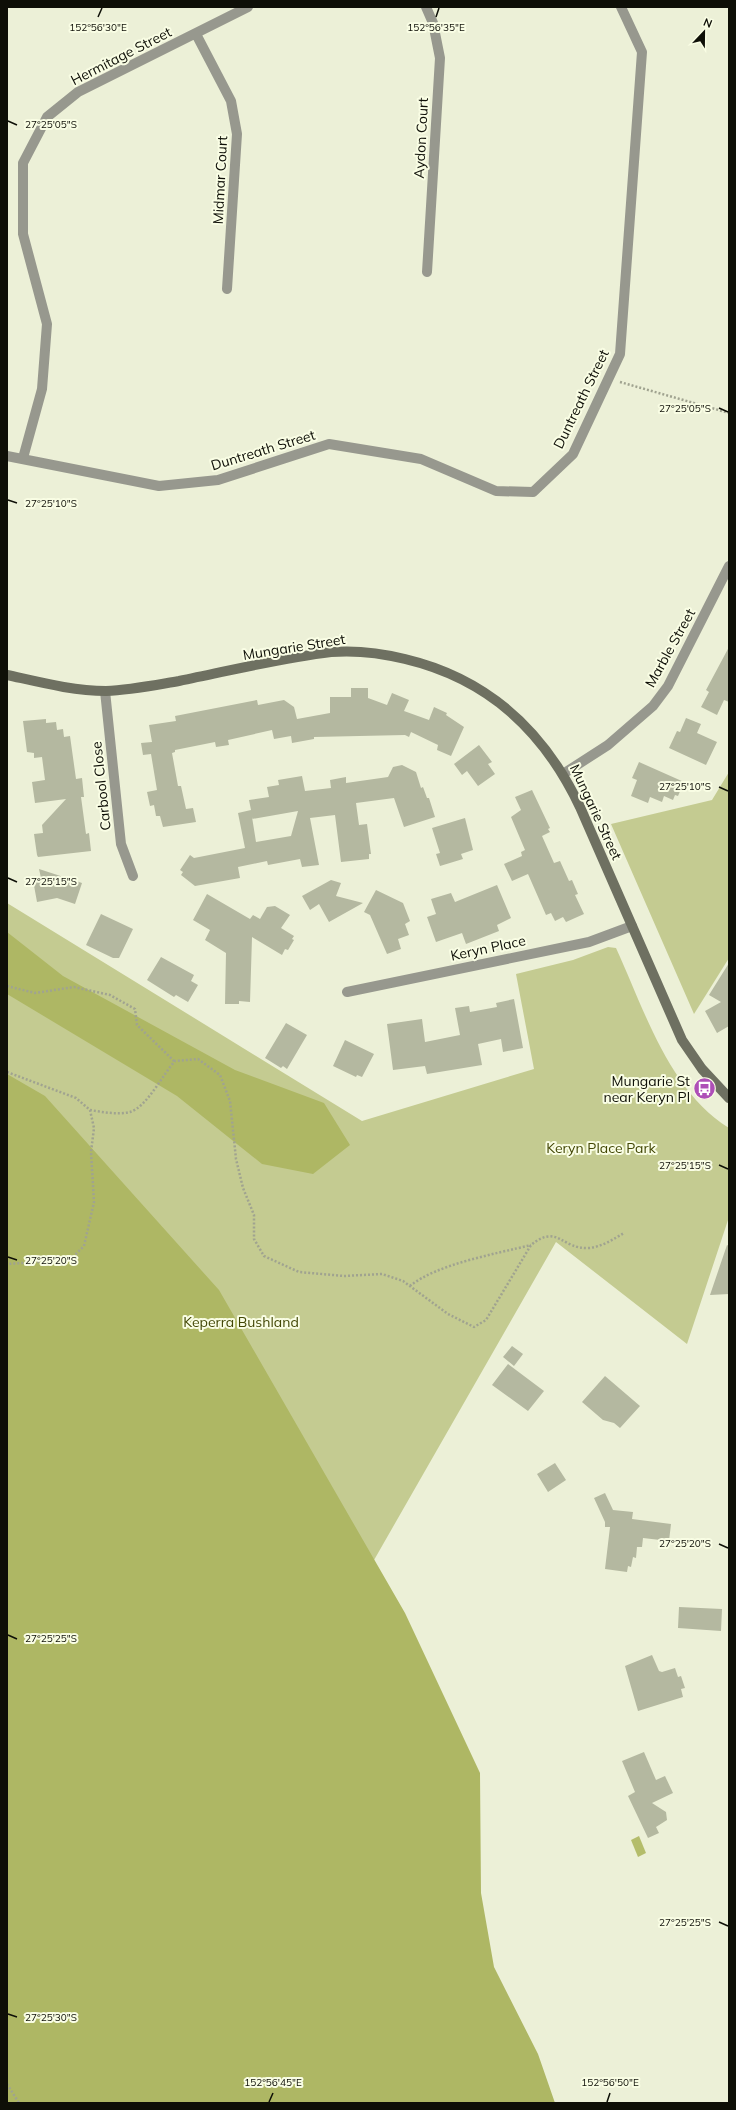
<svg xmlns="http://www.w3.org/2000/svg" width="736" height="2110" font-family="Mulish,sans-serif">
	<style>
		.green { fill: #c4cb91 }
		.forest { fill: #aeb764 }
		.water { fill: #b4bd6b }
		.building { fill: #b4b8a0; fill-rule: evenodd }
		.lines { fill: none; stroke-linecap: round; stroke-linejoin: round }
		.path { stroke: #a0a390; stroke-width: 2.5; stroke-dasharray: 2 2; stroke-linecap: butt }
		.street { stroke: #97988e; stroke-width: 10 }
		.secondary { stroke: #6e7061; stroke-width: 10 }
		.ticks { fill: none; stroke: #0e0f07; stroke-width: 1.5 }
		.labels { text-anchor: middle; stroke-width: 4; stroke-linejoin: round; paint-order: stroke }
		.street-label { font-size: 14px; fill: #0e0f07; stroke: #f9fde4 }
		.poi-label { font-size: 14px; fill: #0e0f07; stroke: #f9fde4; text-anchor: end }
		.park-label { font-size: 14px; fill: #424705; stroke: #f9fde4 }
		.ticks-label { font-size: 10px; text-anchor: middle; fill: #0e0f07; stroke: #f9fde4; stroke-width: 4; stroke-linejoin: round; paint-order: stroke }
	</style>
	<rect width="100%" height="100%" fill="#ecf0d7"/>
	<path class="green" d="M729,772V958L694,1014L611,824L712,800Z
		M7,903L362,1121L534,1069L516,974L573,960L608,947L616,948C644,1009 669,1091 729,1128V1217L687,1344L556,1242L342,1616L46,2103H7Z"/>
	<path class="forest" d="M7,932L63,976L235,1070L324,1103L350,1145L313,1174L262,1164L177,1096L7,994Z
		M7,1074L45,1096L219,1290L405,1613L480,1773L481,1893L494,1967L538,2054L555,2103H7Z"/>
	<path class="water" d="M639,1836L646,1853L638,1857L631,1840Z"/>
	<path class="building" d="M729,647V702L724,700L717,715L701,707L709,692L706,690Z
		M351,688H368V698L387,705L392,693L409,700L404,711L429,720L434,707L447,713L446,715L464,727L451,756L437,750L438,745L411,732L409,737L405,735L314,737V739L292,743L291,736L274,739L272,730L228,740L229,745L216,747L215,742L175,750V752L172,753L178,786H181L186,809L193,808L196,822L163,827L160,816H156L154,805L150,806L147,792L157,790L151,754L143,755L141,743L152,742L149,725L176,721L175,716L257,700L258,705L284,700L294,707L297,719L330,713V697H351Z
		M686,718L701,724L697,733L717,742L706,765L669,748L677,731L680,732Z
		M46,719V723L56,722L57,730L63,729L64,737L70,736L76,779L82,778L84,797H81L86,834L89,833L91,851L38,857L37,855L34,834L43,833L42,825L66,799L35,803L32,782L45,780L42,757L34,758V753L27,752L23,721Z
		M479,745L492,762L488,764L495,774L478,786L467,771L462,775L454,764Z
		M639,762L684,782L678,796L675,795L673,800L664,796L662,802L650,797L648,803L631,796L637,780L632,778Z
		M402,765L416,772L421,788L423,787L427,798H429L435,817L404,827L394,798L356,803L359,825L367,824L371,854H369V859L341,862L335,815L310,818L319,865L302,867L300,859L268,865L267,861L238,867L240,878L195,886L181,875L183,872L180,870L190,855L194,858L245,848L238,813L251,810L249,800L269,797L267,787L279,785L278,780L302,776L305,791L331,788L330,780L346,777V783L388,777L393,767ZM298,811L291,836L256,842L252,817V819Z
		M532,790L550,828L548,829L550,832L542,836L554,863L560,861L569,881L572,880L578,894L575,895L584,914L566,922L563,917L555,921L551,913L546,915L528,874L512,881L504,864L522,856L521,852L525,850L511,817L521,810L515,797Z
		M465,818L473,850L461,854L463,859L440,866L436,854L440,853L432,828Z
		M39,869L82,883L75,904L57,898L37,902L33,880L41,878Z
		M331,880L341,883L336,896L363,903L329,922L319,904L310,910L302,896Z
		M497,885L511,918L497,925L499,931L466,944L462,933L436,942L427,917L436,914L431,899L451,893L455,902Z
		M376,890L403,903L410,921L405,924L409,935L398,939L401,949L387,954L370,915L364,912Z
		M207,894L250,919L253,915L260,919L267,907L275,906L290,915L281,928L294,936L292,939L294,940L288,950L285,949L282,955L252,937L250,1002L239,1001V1004H225L226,953L205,940L210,930L193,920Z
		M101,914L133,929L119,958H113L86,945Z
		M161,957L194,975L191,981L198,985L188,1002L176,995L174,997L147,980Z
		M729,963V1026L717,1033L705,1011L721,1002L709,995Z
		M514,999L523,1048L503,1052L501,1039L478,1044L482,1065L427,1074L425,1066L393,1070L387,1024L422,1019L425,1042L460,1035L455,1008L469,1006L470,1012L497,1007L496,1003Z
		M286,1023L307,1035L287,1069L283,1066L281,1068L265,1058Z
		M345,1040L374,1054L362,1077L357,1075L356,1077L333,1066Z
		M727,1245L729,1246V1294L710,1295Z
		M512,1346L523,1354L514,1366L503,1357Z
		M508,1364L544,1391L528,1411L492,1385Z
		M605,1376L640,1406L620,1428L614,1423L603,1420L582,1402Z
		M555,1463L566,1480L548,1492L537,1474Z
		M605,1493L613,1510L633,1512L632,1519L671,1524L669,1541L643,1538L642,1547H637L636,1558L633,1557L631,1567L628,1566L627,1572L605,1569L610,1527H605V1522L594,1498Z
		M679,1607L722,1609L721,1631L678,1628Z
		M652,1655L659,1671L662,1672L675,1668L678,1677L681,1676L685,1688L681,1689L683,1697L638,1711L625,1666Z
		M644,1752L656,1780L665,1776L673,1793L652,1803L666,1812L667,1820L656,1827L659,1833L648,1838L628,1796L635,1792L622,1761Z"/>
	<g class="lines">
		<path class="path" d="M620,382L729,413
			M7,986L35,993L74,987L110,995L135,1009L137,1025L174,1061
			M7,1072L76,1098L90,1110L94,1128L91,1152L94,1202L84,1246L72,1258L52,1261L7,1264
			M90,1110C102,1112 118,1115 130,1112C147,1107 163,1074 175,1061L198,1059L220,1075L230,1101L236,1159L243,1188L254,1215V1239L264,1256L299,1272L344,1276L382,1274L403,1281L448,1314L474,1327L486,1320L531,1245C558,1223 562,1250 589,1248C601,1247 614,1239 624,1233
			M410,1286C437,1264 495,1254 531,1245
			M7,2084L19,2103"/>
		<path class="street" d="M426,7L433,23L440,58L427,272
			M196,34L231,101L237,134L227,289
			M7,456L159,486L218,480L329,444L421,459L496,491L533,492L573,454L620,354L642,52L621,7
			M23,458L42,389L47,324L23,234V163L47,117L78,92L248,7
			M105,691L121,844L133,876
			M563,774L608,745L653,706L668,686L729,566
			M347,992L589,942L632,926"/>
		<path class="secondary" d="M7,675C39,682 73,691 106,691C130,690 155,685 179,681C229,671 280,658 331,652C356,650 381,653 405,659C489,679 544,731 580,807L682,1040L702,1069L729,1098"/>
	</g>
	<path class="ticks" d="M98,17L102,8M436,17L439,8M8,121L17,125M719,408L728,412M8,500L17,503M719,787L728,791M8,878L17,882M719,1165L728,1169M8,1257L17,1260M719,1544L728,1548M8,1635L17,1639M719,1922L728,1926M8,2014L17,2017M269,2102L273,2093M607,2102L610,2093"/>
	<defs>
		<symbol id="bus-disc" viewBox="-11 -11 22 22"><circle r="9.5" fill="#ae4fb7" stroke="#f9fde4"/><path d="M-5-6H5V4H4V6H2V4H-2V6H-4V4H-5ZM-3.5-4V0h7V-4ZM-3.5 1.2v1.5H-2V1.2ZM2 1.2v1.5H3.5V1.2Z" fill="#fff"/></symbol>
	</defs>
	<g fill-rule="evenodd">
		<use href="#bus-disc" x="692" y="1076" width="25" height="25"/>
	</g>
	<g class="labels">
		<g class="street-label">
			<text transform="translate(121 56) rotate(-27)" y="5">Hermitage Street</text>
			<text transform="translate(421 138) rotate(-87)" y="5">Aydon Court</text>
			<text transform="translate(220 180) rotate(-87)" y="5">Midmar Court</text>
			<text transform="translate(581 399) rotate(-64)" y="5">Duntreath Street</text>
			<text transform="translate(263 450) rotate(-17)" y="5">Duntreath Street</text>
			<text transform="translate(294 647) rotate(-9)" y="5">Mungarie Street</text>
			<text transform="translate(670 648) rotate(-61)" y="5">Marble Street</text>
			<text transform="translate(101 786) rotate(-96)" y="5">Carbool Close</text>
			<text transform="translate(596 812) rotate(65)" y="5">Mungarie Street</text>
			<text transform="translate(488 948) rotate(-12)" y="5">Keryn Place</text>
		</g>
		<g class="poi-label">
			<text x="690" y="1086">Mungarie St<tspan x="690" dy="16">near Keryn Pl</tspan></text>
		</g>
		<g class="park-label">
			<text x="601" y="1153">Keryn Place Park</text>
			<text x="241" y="1327">Keperra Bushland</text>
		</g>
	</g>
	<g class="ticks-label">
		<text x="98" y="31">152°56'30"E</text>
		<text x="436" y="31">152°56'35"E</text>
		<text x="51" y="128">27°25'05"S</text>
		<text x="685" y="412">27°25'05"S</text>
		<text x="51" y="507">27°25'10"S</text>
		<text x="685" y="790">27°25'10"S</text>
		<text x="51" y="885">27°25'15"S</text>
		<text x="685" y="1169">27°25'15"S</text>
		<text x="51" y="1264">27°25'20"S</text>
		<text x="685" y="1547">27°25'20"S</text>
		<text x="51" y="1642">27°25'25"S</text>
		<text x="685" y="1926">27°25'25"S</text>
		<text x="51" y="2021">27°25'30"S</text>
		<text x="273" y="2086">152°56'45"E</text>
		<text x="610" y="2086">152°56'50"E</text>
	</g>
	<rect width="736" height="2110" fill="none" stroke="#0e0f07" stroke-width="16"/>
	<g transform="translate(704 32) rotate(22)" stroke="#f9fde4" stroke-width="3" paint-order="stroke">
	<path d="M0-3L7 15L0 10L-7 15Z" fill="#0e0f07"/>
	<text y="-6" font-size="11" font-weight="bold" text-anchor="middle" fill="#0e0f07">N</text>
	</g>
</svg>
